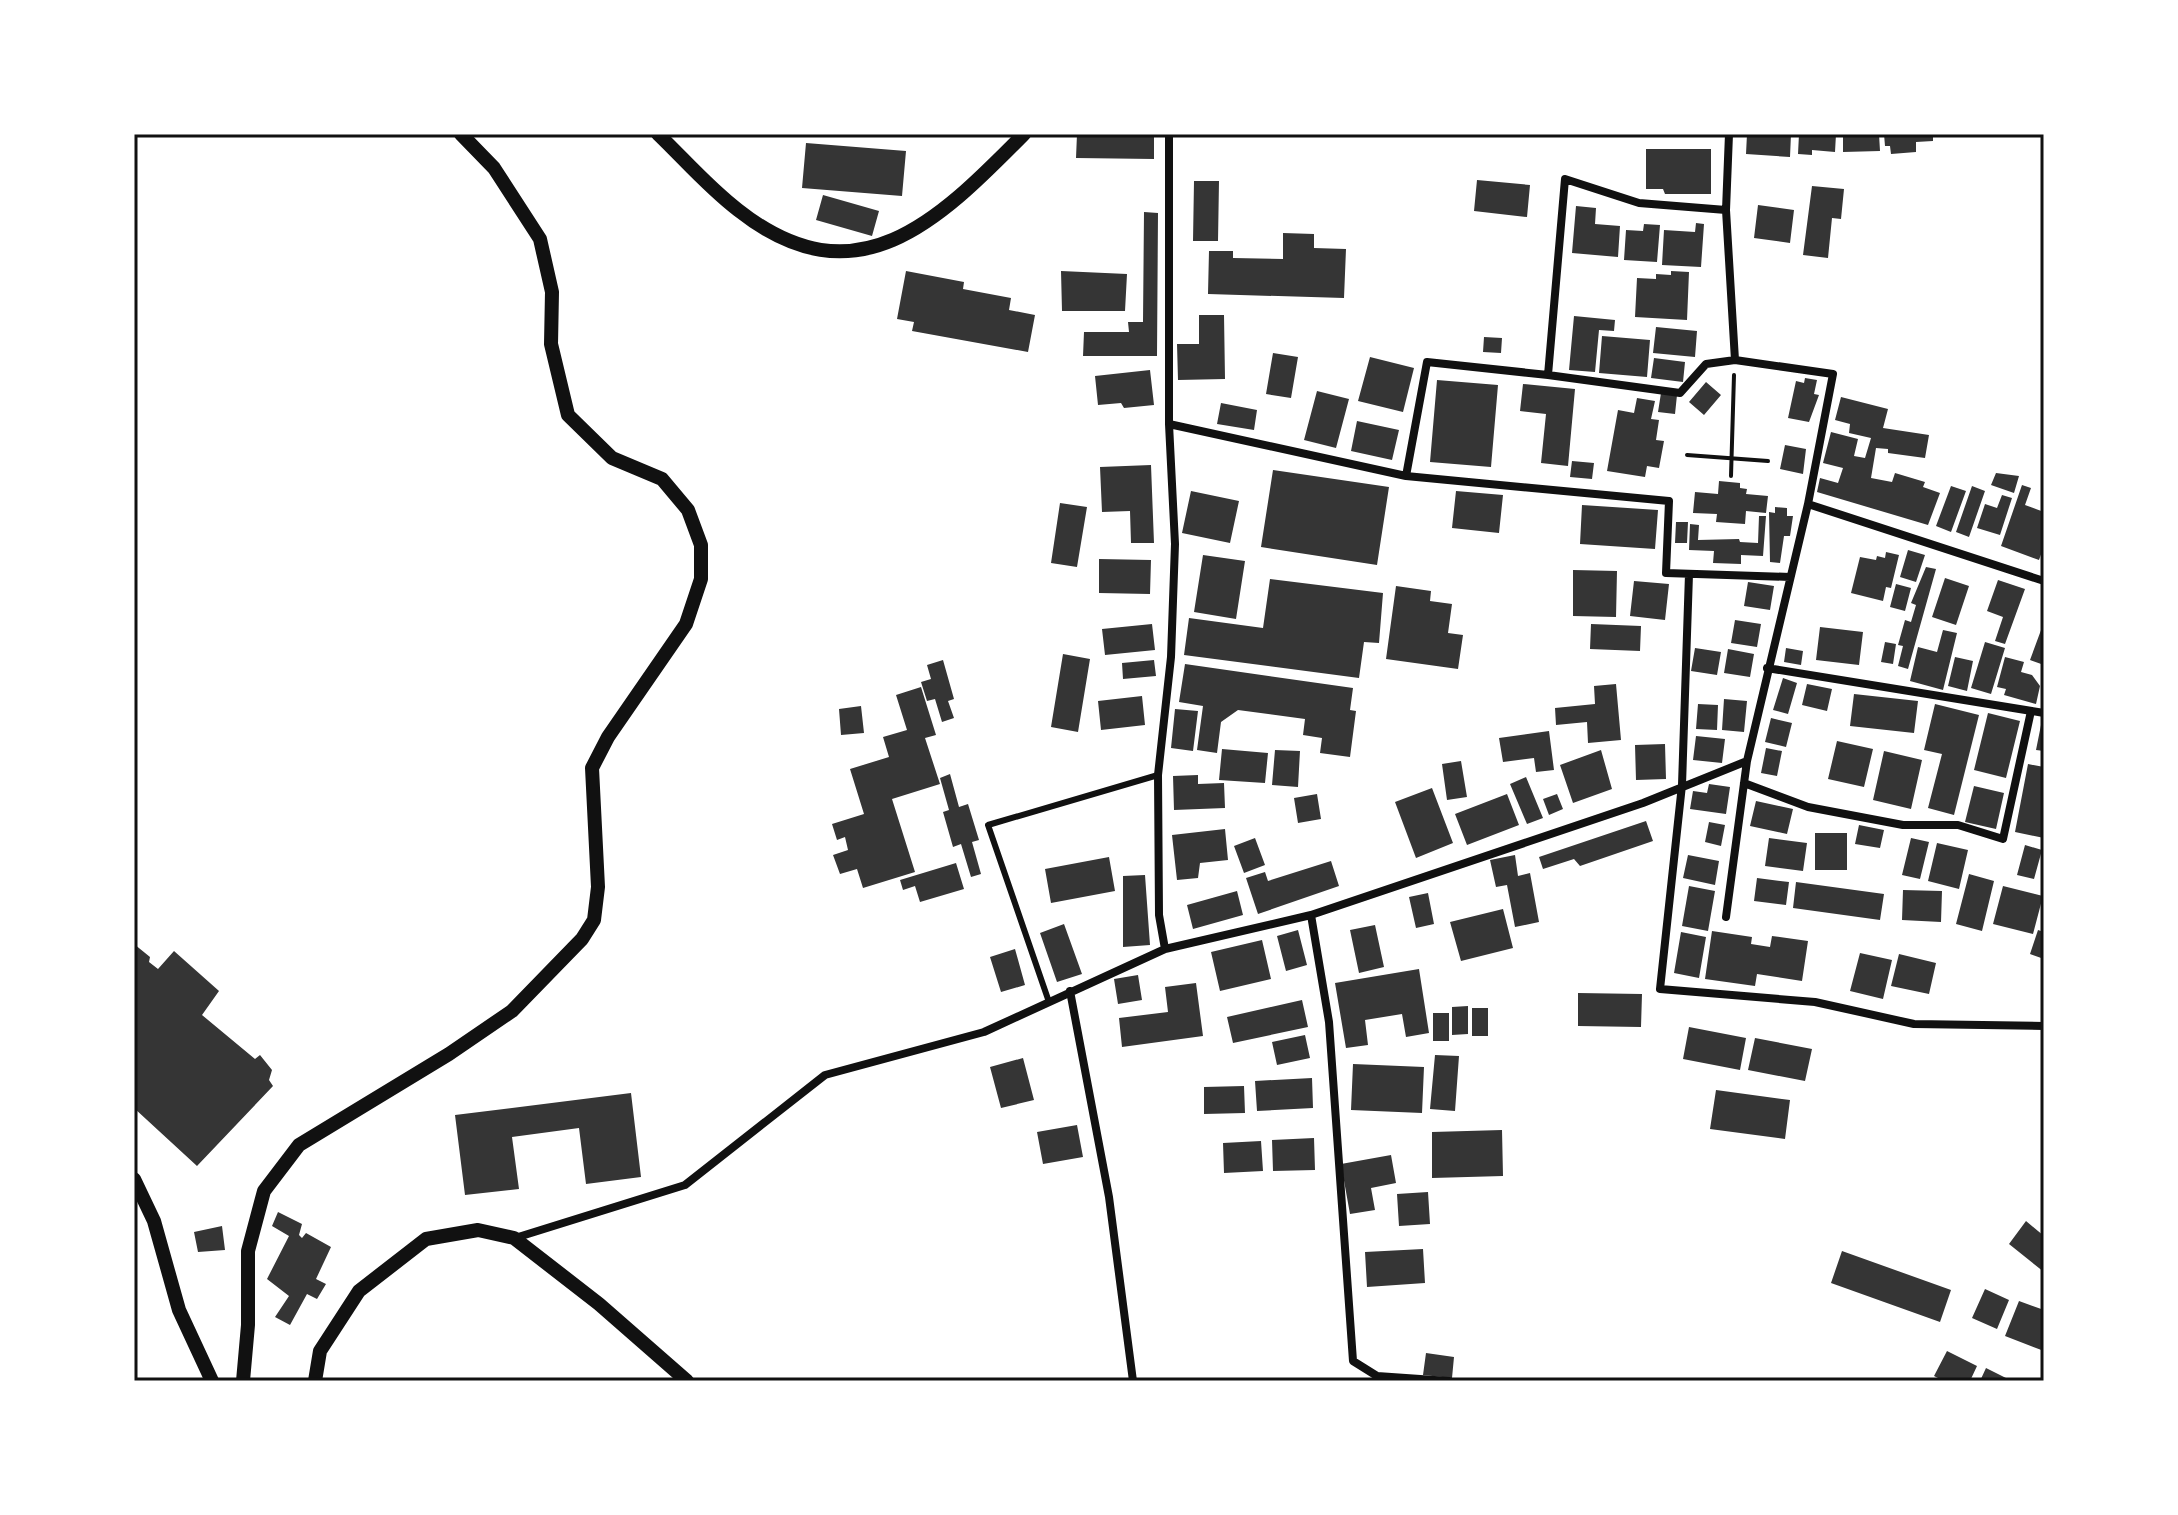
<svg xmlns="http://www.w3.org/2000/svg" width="2178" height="1515" font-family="'Golos Text',sans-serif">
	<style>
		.building { fill: #353535 }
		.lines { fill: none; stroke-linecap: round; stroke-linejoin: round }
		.path { stroke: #111; stroke-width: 4 }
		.service { stroke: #111; stroke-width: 6 }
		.minor { stroke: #111; stroke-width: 8 }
		.tertiary { stroke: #111; stroke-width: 14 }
		.neatline { fill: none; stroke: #111; stroke-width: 3 }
	</style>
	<rect width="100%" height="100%" fill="#fff"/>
	<path class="building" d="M1077,134H1154V159L1076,158Z
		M1747,134H1791L1790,157L1746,154Z
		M1799,134H1836L1835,152L1812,150V155L1798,154Z
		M1843,134H1879L1880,151L1843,152Z
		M1884,134H1933V141L1916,142V152L1891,154L1890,146H1885Z
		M806,143L906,151L902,196L802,188Z
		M1646,149H1711V194H1665L1663,189H1646Z
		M1477,180L1530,185L1527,217L1474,211Z
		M1194,181H1219L1218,241H1193Z
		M1812,186L1844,189L1841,219L1832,218L1828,258L1803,255Z
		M823,195L879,211L872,236L816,220Z
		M1758,205L1794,210L1790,243L1754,238Z
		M1576,206L1596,208L1595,224L1620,226L1618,257L1572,253Z
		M1144,212L1158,213L1157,356H1083L1084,332H1129L1128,322H1143Z
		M1696,223L1704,224L1701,267L1662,265L1664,230L1695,232Z
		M1644,224L1660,225L1657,262L1624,260L1626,230L1643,231Z
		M1283,233L1314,234V248L1346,249L1344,298L1208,294L1209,251H1233V258L1283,259Z
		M906,271L964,282L963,289L1011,298L1009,310L1035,315L1028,352L912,331L914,322L897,319Z
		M1061,271L1127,274L1125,311H1062Z
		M1671,271L1689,272L1687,320L1635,317L1637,278L1656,279V274L1671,275Z
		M1199,315H1224L1225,379L1178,380L1177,344H1199Z
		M1574,316L1615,320L1614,331L1599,330L1595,372L1569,370Z
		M1656,327L1697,331L1695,357L1653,353Z
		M1602,336L1650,340L1647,377L1599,373Z
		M1484,337L1502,338L1501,353L1483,352Z
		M1273,353L1298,357L1291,398L1266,394Z
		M1370,357L1414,368L1403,412L1358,401Z
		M1654,358L1685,362L1683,382L1651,378Z
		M1150,370L1154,405L1124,408L1121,403L1098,405L1095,376Z
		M1805,378L1817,380L1814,394L1819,395L1809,422L1788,418L1796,381L1804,383Z
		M1437,380L1498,385L1491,467L1430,462Z
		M1706,382L1721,395L1704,415L1689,402Z
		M1523,384L1575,389L1568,466L1541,463L1546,414L1520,411Z
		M1317,391L1349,399L1336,448L1304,440Z
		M1661,393L1677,395L1675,414L1658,412Z
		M1841,397L1888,409L1883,428L1929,435L1925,458L1888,453V449L1876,448L1871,478L1892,482L1895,473L1925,482L1923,487L1940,493L1928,525L1817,492L1820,478L1838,483L1843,468L1823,463L1831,432L1858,439L1854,456L1865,458L1871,438L1849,433L1850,424L1835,420Z
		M1637,398L1655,401L1651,419L1659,420L1656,440L1664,441L1659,468L1647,466L1645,477L1607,471L1618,410L1634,413Z
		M1221,403L1257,410L1254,430L1217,424Z
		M1357,421L1399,430L1392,460L1351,451Z
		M1785,445L1806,449L1803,474L1780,469Z
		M1572,461L1594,463L1592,479L1570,477Z
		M1151,465L1154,543H1131L1130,511L1102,512L1100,467Z
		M1273,470L1389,487L1377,565L1261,547Z
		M1996,473L2019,476L2014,493L1991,485Z
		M1719,481L1740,483V488L1747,489L1746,494L1768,496L1766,513L1746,511L1745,524L1716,522L1717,514L1693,513L1695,492L1718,494Z
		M2022,485L2031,488L2025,505L2044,512V546L2039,560L2001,546Z
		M1951,486L1966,491L1951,532L1936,526Z
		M1972,486L1985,491L1969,537L1956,532Z
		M1191,491L1239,501L1230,543L1182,533Z
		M1456,491L1503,495L1499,533L1452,528Z
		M2002,495L2012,498L2000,535L1977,528L1985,504L1997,508Z
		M1060,503L1087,507L1077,567L1051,563Z
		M1582,505L1658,510L1655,549L1580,544Z
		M1775,507L1787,508V516H1793L1790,536H1784L1780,563L1770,562L1769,512L1775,513Z
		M1759,516H1766L1763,556L1741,555V564L1713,563L1714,551L1689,550L1690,524L1699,525L1698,540L1739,539L1740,542L1758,543Z
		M1676,522H1688L1687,543H1675Z
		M1908,550L1925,555L1916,582L1900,577Z
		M1886,552L1899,555L1891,588L1886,587L1883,601L1851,593L1860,557L1876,560L1877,556L1885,558Z
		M1203,555L1245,561L1236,619L1194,612Z
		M1099,559L1151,560L1150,594L1099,593Z
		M1926,567L1936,569L1908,669L1898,666L1903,646L1898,645L1905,620L1911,622L1916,605L1911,603Z
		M1573,570L1617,571L1616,617L1573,616Z
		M1945,578L1969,586L1956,625L1932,617Z
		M1270,579L1383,593L1379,643L1364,642L1359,678L1184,655L1189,618L1263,628Z
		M1998,580L2025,589L2005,644L1995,641L2003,617L1987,611Z
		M1634,581L1669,584L1665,620L1630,616Z
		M1748,582L1774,586L1770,610L1744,606Z
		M1896,584L1911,588L1905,611L1890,607Z
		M1396,586L1431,591L1430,601L1452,604L1448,633L1463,635L1458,669L1386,659Z
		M1735,620L1761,624L1757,647L1731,643Z
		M2044,622V665L2030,660Z
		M1152,624L1155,650L1105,655L1102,629Z
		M1591,624L1641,626L1640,651L1590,649Z
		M1820,627L1863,632L1859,665L1816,660Z
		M1943,630L1957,633L1943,690L1910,681L1918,647L1937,652Z
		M1885,642L1896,644L1893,664L1881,662Z
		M1985,642L2005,648L1991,694L1971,688Z
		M1695,648L1721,652L1717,675L1691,671Z
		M1786,648L1803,651L1801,665L1784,662Z
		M1728,649L1754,654L1750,677L1724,673Z
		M1063,654L1090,659L1078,732L1051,727Z
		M1955,657L1973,661L1967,691L1948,686Z
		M2005,657L2024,662L2021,672L2032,675L2040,686L2036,704L2004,695L2006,689L1997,687Z
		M943,660L954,699L948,701L954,718L942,722L935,699L927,701L921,682L931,679L927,665Z
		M1154,660L1156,676L1123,679L1122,663Z
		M1185,664L1353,688L1350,710L1356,711L1350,757L1320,753L1322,738L1303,735L1305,719L1238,710L1221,722L1217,753L1197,750L1203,706L1179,702Z
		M1783,678L1797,683L1788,714L1773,710Z
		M1616,684L1621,740L1588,743L1587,722L1556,725L1555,708L1595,704L1594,686Z
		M1807,684L1832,689L1827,711L1802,705Z
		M921,687L936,735L925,738L940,784L892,799L915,872L863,888L857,869L840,874L833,855L848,850L845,837L837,840L832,824L864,814L850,769L889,757L883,737L907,730L896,695Z
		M1854,694L1918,701L1914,733L1850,726Z
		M1142,696L1145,725L1101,730L1098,701Z
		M1724,699L1747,701L1744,732L1722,730Z
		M1698,704L1718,705L1717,730L1696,729Z
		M1935,704L1979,715L1954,815L1928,808L1942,754L1924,750Z
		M861,706L864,733L841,735L839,709Z
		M1175,709L1198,711L1193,751L1171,748Z
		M1988,713L2020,721L2006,778L1974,770Z
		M1771,718L1792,723L1786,747L1765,742Z
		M2041,725H2044V751L2036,750Z
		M1549,731L1554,770L1536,772L1534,758L1503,762L1499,738Z
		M1696,736L1725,739L1722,763L1693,760Z
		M1837,741L1873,749L1864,787L1828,779Z
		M1665,744L1666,779L1636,780L1635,745Z
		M1766,748L1782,751L1777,776L1761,773Z
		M1222,749L1268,753L1265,783L1219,780Z
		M1275,750L1300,751L1298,787L1272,785Z
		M1601,750L1612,789L1573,803L1560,765Z
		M1884,751L1922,760L1911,809L1873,800Z
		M1461,761L1467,797L1447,800L1442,764Z
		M2028,764L2044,767V838L2015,832Z
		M950,774L959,807L968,804L979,840L972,842L981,874L971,877L961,844L953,847L943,812L949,810L940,778Z
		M1198,775V784L1224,783L1225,808L1174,810L1173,776Z
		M1526,777L1543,818L1527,824L1510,784Z
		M1709,784L1730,787L1726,814L1690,809L1693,791L1707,793Z
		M1974,786L2004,793L1996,829L1965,822Z
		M1432,788L1453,843L1416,858L1395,802Z
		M1317,794L1321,819L1298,823L1294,798Z
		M1507,794L1519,825L1467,845L1455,814Z
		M1557,794L1563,809L1549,815L1543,799Z
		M1756,801L1793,809L1787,834L1750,826Z
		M1646,821L1653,841L1580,866L1574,859L1543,869L1539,857Z
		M1709,822L1725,825L1721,846L1705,842Z
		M1859,825L1884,830L1880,848L1855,844Z
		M1225,829L1228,860L1200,863L1198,878L1177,880L1172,835Z
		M1815,833H1847V870H1815Z
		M1255,838L1265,865L1244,873L1234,846Z
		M1769,838L1807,843L1803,871L1765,866Z
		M1911,838L1929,842L1920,879L1902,875Z
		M1937,843L1968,850L1959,889L1928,881Z
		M2025,845L2042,850L2034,879L2017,875Z
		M1515,855L1518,876L1530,873L1539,922L1515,927L1507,885L1496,887L1490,860Z
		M1688,855L1719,861L1715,885L1683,878Z
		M1109,857L1115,891L1051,903L1045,869Z
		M1331,861L1339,886L1258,914L1246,878L1265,872L1268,881Z
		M956,863L964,889L920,902L915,886L903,890L900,880Z
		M1969,874L1994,881L1982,931L1956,924Z
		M1145,875L1150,945L1123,947V876Z
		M1757,878L1789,882L1786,905L1754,901Z
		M1796,882L1884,894L1880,920L1793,908Z
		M1689,886L1715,891L1708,931L1682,926Z
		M2003,886L2043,896L2033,934L1993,924Z
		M1903,890L1942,891L1941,922L1902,920Z
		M1237,891L1243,915L1193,929L1187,905Z
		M1428,893L1434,924L1416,928L1409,897Z
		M1503,909L1513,948L1461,961L1450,922Z
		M1064,924L1082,974L1057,982L1040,933Z
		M1375,925L1384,967L1359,973L1350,930Z
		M1298,930L1307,965L1286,971L1277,936Z
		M2038,930L2044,932V959L2030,954Z
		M1712,931L1752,937L1751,944L1770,947L1772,936L1808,941L1802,981L1757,974L1755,986L1705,979Z
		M1681,932L1706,937L1699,978L1674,973Z
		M1262,940L1271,979L1220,991L1211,952Z
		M134,944L150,957L149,962L158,969L174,951L219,991L202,1015L255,1059L260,1055L272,1070L269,1080L273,1086L197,1166L134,1108Z
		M1015,949L1025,985L1001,992L990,957Z
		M1860,953L1892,960L1883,999L1850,991Z
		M1899,954L1936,963L1929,994L1891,986Z
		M1419,969L1429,1033L1406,1037L1402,1014L1365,1020L1368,1045L1346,1048L1335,983Z
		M1138,975L1142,1000L1118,1004L1114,979Z
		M1196,983L1203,1036L1122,1047L1119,1018L1168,1012L1165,987Z
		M1578,993L1642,994L1641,1027L1578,1026Z
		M1302,1000L1308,1027L1233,1043L1227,1017Z
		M1468,1006V1034L1452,1035V1007Z
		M1472,1008H1488V1036H1472Z
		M1433,1013H1449V1041H1433Z
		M1689,1027L1746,1038L1740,1070L1683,1059Z
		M1305,1035L1310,1058L1277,1065L1272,1042Z
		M1755,1038L1812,1049L1805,1081L1748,1070Z
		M1435,1055L1459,1056L1455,1111L1430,1109Z
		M1023,1058L1034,1100L1001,1108L990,1067Z
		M1353,1064L1424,1067L1422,1113L1351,1110Z
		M1312,1078L1313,1108L1257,1111L1255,1081Z
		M1244,1086L1245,1113L1204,1114V1087Z
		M1716,1090L1790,1100L1785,1139L1710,1129Z
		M631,1093L641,1177L586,1184L579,1128L512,1137L519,1189L465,1195L455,1115Z
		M1077,1125L1083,1157L1043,1164L1037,1132Z
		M1502,1130L1503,1176L1432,1178V1132Z
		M1314,1138L1315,1170L1273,1171L1272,1140Z
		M1261,1141L1263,1171L1224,1173L1223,1143Z
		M1391,1155L1396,1183L1371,1188L1375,1210L1350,1214L1341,1164Z
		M1428,1192L1430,1224L1399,1226L1397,1194Z
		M278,1212L302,1224L299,1235L302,1238L306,1233L331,1247L316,1279L326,1284L317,1299L307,1294L290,1325L275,1317L289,1296L267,1279L289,1236L272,1226Z
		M2026,1221L2044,1236V1272L2009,1244Z
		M222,1226L225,1250L198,1252L194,1232Z
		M1423,1249L1425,1283L1367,1287L1365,1252Z
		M1842,1251L1951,1290L1940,1322L1831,1283Z
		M1985,1289L2009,1300L1997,1329L1972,1318Z
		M2019,1301L2044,1310V1351L2005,1336Z
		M1947,1351L1977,1366L1970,1381H1944L1934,1376Z
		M1426,1353L1454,1357L1452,1378L1423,1375Z
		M1986,1368L2012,1381H1980Z"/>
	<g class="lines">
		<path class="path" d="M1687,455L1768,461
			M1731,476L1734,375"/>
		<path class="service" d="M1049,1002L988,825L1158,775"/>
		<path class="minor" d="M1729,134L1726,210L1735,360L1833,374L1808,504
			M1548,375L1680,393L1706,364L1735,360
			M1169,424L1406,476L1427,362L1548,375L1565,179L1639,203L1726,210
			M1406,476L1669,501L1666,573L1790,577
			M1689,574L1682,785L1660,989L1815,1002L1914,1024L2044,1026
			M1767,668L2044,713
			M1744,783L1808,807L1903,825H1958L2003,839L2031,711
			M1311,915L1329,1022L1353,1361L1377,1376L1449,1381
			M1726,917L1747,761
			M1165,949L1159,915L1158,775L1171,657L1175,544L1169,424V134
			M1070,991L1109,1197L1133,1381
			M515,1238L685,1185L825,1075L984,1032L1165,949L1311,915L1643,803L1747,761L1808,504L2044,581"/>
		<path class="tertiary" d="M658,134C684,159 709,188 738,210C857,304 939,220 1024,134
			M134,1179L154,1221L179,1310L212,1381
			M243,1381L248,1325V1251L264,1191L299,1145L449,1054L512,1011L582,939L594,920L598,887L592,768L608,737L686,624L701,579V545L688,510L662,479L612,458L568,415L551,344L552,292L540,239L494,168L461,134
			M315,1381L320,1351L359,1291L426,1239L478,1230L514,1238L599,1304L687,1381"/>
	</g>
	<rect width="2178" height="1515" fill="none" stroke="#ffffff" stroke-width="272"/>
	<rect x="136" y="136" width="1906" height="1243" class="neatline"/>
</svg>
